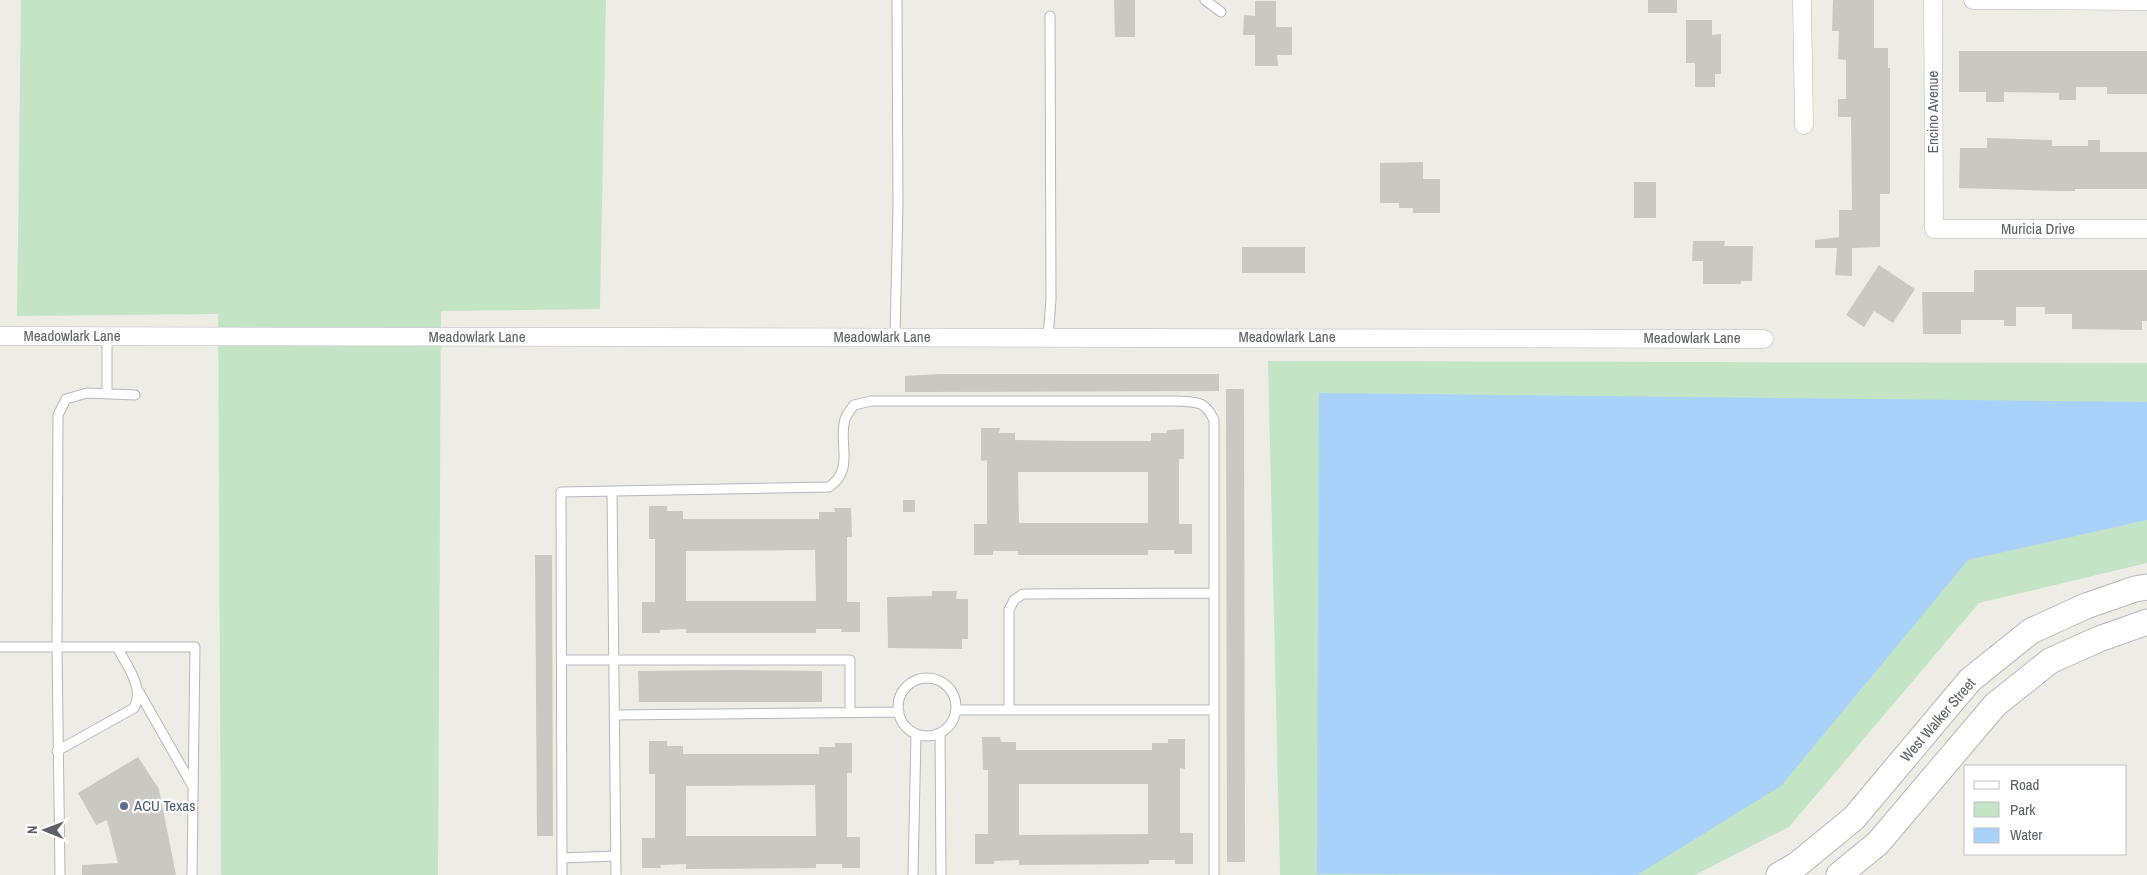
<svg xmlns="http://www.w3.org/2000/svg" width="2147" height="875" font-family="'Archivo Narrow',sans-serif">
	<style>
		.green { fill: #c3e5c5 }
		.water { fill: #a9d2fb }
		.building { fill: #cac8c2; fill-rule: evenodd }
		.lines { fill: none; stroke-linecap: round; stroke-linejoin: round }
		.lane-casing { stroke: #b5b7bb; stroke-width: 11 }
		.street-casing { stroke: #b5b7bb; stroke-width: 19 }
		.secondary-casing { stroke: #b4b7bc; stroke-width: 27 }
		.lane { stroke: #fff; stroke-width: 9 }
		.street { stroke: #fff; stroke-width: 18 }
		.secondary { stroke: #fff; stroke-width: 25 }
		.service-dot { fill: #5c6f8a; stroke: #fff; stroke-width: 2 }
		.labels { text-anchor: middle; stroke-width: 4.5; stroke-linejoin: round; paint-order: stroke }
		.street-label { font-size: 15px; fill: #5d6065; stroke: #fff }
		.service-label { font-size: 15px; fill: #4e5e75; stroke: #fff; text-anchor: start }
	</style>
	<rect width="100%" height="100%" fill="#eeede5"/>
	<path class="green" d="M21,0H606L600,309L441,311L438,875H221L218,314L17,316Z
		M1268,361L2147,363V563L1979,603L1789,827L1695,875H1280Z"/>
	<path class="water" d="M1319,393L2147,402V520L1968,560L1781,786L1637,875L1317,874Z"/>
	<path class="building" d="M1114,0H1135V37H1115Z
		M1648,0H1677V13H1648Z
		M1833,0H1874V48H1888V68H1890V194H1880V247L1852,248V276L1835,275L1837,248H1815V240L1839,237V210H1852L1851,117H1838V99H1846V60L1838,59L1839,31H1832Z
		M1255,1H1276V27H1292V55H1277L1278,66H1255V35H1243L1244,15L1255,16Z
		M1686,20H1712V35L1721,34V74H1715V87H1695V63H1686Z
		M1959,51H2147V94H2107V87H2076V100H2059V93L2004,92V102H1986V92H1959Z
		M1987,138L2052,140V146H2088V140H2100V152H2147V189H2075V191H2060L1959,188L1960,148H1987Z
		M1423,162V179H1440V213H1413V208H1399V203H1380V163Z
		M1634,182H1656V218H1634Z
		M1693,241H1725L1724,246H1753L1752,281H1741V284H1703V261H1692Z
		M1242,247H1305V273H1242Z
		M1879,265L1915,289L1893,323L1874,311L1864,327L1846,315Z
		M1974,270H2147V321H2142V330L2072,329V314H2045V307H2016V326H2004V320H1961V334H1923L1922,292H1974Z
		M939,374H1219V391L905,392V376Z
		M1226,389H1244L1245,862H1227Z
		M981,428H1000L999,433H1015V440L1077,441H1151V433H1167V430L1184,429V459H1179V524H1192V554H1174V550H1148V555H1018V551H993V555H974V524H987V460L981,461ZM1018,472H1148V523H1019Z
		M903,500H915V512H903Z
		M649,506H667V511H683V519H819V512H835L834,508H851L852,537H847V602H860V632H841L842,629H816V633H686V629L660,630V633H642V602H655V539H649ZM815,550L816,601H686V551Z
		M535,555H552L553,836H537Z
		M932,591H957L956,599H968V639H962V649L888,648L887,597L932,596Z
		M732,670L822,671V702H639L638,671Z
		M982,737H1000L1001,742H1016V750H1152V743H1168V739H1185V769L1180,768V833H1193V864H1175V860H1149V864L1019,865V860L994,861V864H975V834H988V770H983ZM1019,784H1148V834L1019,835Z
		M649,741H667V746H683V754H819V747H835V743H852V773H847V837H860V868H842V864H816V868L686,869V864L660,865L661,868H642V838H655V774H649ZM815,785L816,836H686V786Z
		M138,757L159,789L176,875H82V865L118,863L107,820L96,825L78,793Z"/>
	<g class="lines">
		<defs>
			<path id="lane" d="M1205,0L1221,12
				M107,336V394
				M895,337L898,205L897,0
				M1048,337L1051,300L1050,16
				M612,491L616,875
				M0,647H195L192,875
				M562,660H850V712
				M898 707a29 29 0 1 1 58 0a29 29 0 1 1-58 0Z
				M139,692L192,785
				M956,710H1009V610L1014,600L1023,594L1214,593
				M1009,710H1214
				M614,715L899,712
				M940,733L941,875
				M57,751L134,708C145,688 127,666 117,647
				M562,858L615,856
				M60,875L57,647L58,415L66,399L87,393L135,395
				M562,875L561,492L829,487C855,469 838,444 845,419C847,414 851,409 854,405L871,401H1178C1198,402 1205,401 1214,420V875
				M913,875L916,734"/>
			<path id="street" d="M1802,0L1804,125
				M1933,0L1934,229H2147
				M1973,0L2147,1
				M0,336L1764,339"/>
			<path id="secondary" d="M1779,875L1798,864L1854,818L1970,680L2031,631L2086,606L2135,589L2147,587
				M1839,875L1878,843L1995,705L2050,661L2099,639L2147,622"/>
		</defs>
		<use href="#lane" class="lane-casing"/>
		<use href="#street" class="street-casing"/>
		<use href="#secondary" class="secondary-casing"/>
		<use href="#lane" class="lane"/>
		<use href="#street" class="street"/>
		<use href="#secondary" class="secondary"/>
	</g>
	<circle class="service-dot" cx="124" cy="806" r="5"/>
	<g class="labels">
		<g class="street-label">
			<text transform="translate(1933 112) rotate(-90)" y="5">Encino Avenue</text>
			<text x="2038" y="234">Muricia Drive</text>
			<text x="72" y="341">Meadowlark Lane</text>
			<text x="477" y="342">Meadowlark Lane</text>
			<text x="882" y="342">Meadowlark Lane</text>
			<text x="1287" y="342">Meadowlark Lane</text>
			<text x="1692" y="343">Meadowlark Lane</text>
			<text transform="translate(1938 720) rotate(-49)" y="5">West Walker Street</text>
		</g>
		<g class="service-label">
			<text x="134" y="811">ACU Texas</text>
		</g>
	</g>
	<rect x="1964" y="765" width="162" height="90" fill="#ffffff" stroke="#bebfc1"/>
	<rect x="1974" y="781" width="25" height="8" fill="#ffffff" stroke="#bebfc1"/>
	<text x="2010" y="790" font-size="15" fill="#5d6065">Road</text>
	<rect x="1974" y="802" width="25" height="15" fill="#c3e5c5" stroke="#bebfc1"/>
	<text x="2010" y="815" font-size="15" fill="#5d6065">Park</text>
	<rect x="1974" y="828" width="25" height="15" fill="#a9d2fb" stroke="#bebfc1"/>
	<text x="2010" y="840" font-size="15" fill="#5d6065">Water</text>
	<g transform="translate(45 830) rotate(271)" stroke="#ffffff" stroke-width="4" paint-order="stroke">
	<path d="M0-4L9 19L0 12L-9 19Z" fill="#5d6065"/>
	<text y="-8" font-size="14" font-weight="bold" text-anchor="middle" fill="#5d6065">N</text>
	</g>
</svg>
